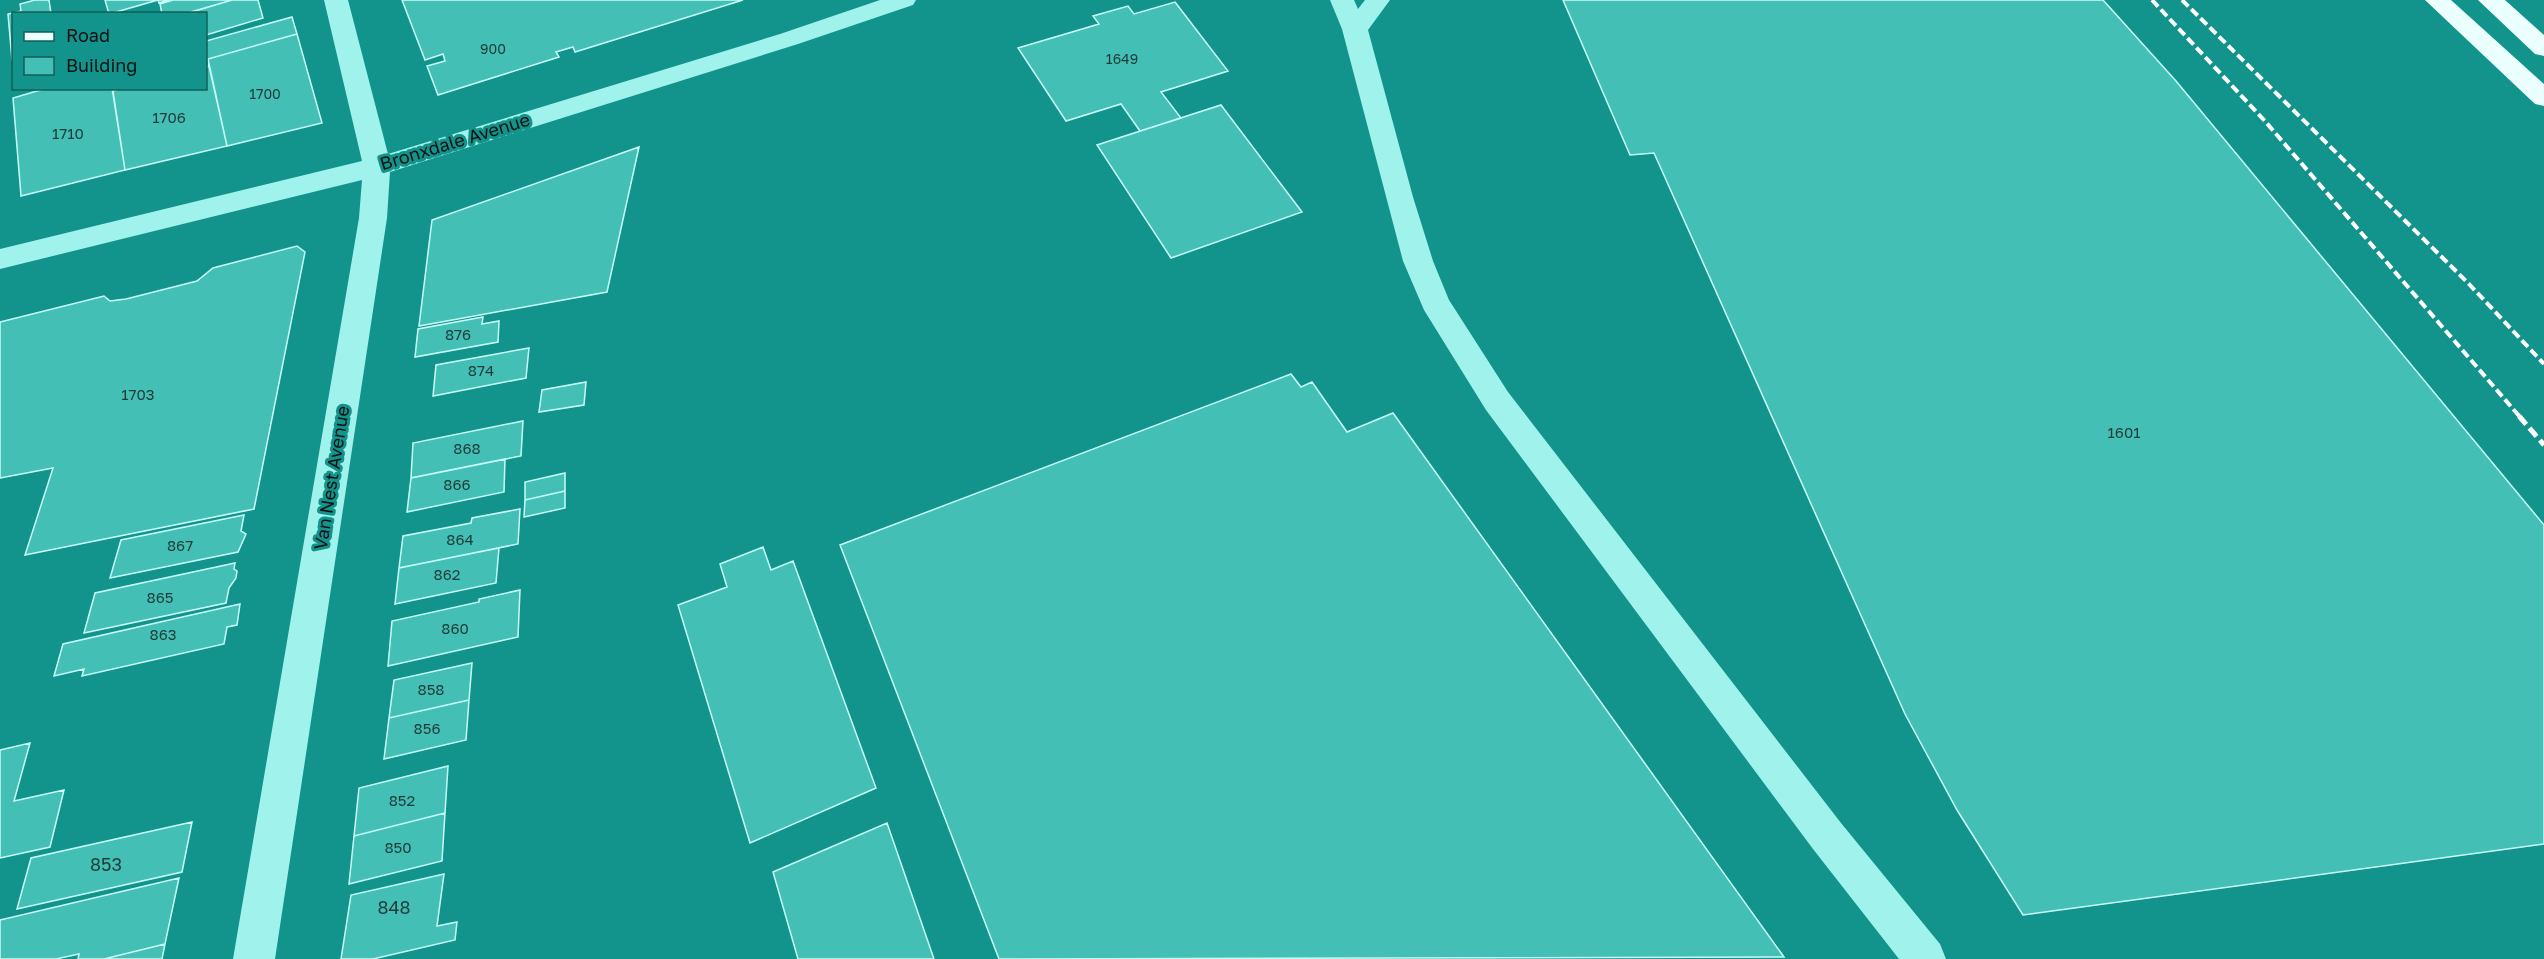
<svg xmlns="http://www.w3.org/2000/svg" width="2544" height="959" font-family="'Golos Text',sans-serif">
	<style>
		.building { fill: #44bfb6; stroke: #c7fdf9; stroke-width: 1.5 }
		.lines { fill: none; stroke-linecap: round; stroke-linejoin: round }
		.minor { fill: #a0f3ec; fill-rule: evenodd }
		.major { fill: #ebffff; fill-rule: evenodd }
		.rail-far1 { stroke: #fff; stroke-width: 4; stroke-dasharray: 9 4; stroke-linecap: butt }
		.rail { stroke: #fff; stroke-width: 5; stroke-dasharray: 11 5; stroke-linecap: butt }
		.labels { text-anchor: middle; stroke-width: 6; stroke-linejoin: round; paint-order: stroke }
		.far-number-label { font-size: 14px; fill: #1e3c3a }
		.number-label { font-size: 15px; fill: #1e3c3a }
		.street-label { font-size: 18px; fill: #111; stroke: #12938b }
		.near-number-label { font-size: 18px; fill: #1e3c3a }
	</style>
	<rect width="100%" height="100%" fill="#12938b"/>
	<path class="building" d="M35,0H49L51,14H14L12,60L8,14L21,11L20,4Z
		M105,0H169L159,3L158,0L109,14Z
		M173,0H232L184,14H162L160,4Z
		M232,0H258L263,18L206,35V14H185Z
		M402,0H743L575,52L573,47L556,52L559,57L438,95L427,66L445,61L443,54L425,60Z
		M1563,0H2103L2176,81L2544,525V844L2023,915L1957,810L1905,714L1654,153L1630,155Z
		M1175,2L1228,71L1161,92L1181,118L1140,131L1121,104L1066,121L1018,48L1099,24L1093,16L1128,6L1134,14Z
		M292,17L297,34L208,59L209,66L206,67V41Z
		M297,34L322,123L227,146L208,59Z
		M209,66L227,146L125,170L113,91L121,88H206V67Z
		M47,88H112L125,170L21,196L13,98Z
		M1221,105L1302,212L1171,258L1097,145Z
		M639,147L607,292L419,326L432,220Z
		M297,246L305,252L254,509L25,555L53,468L0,478V322L104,296L110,301L126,299L197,281L213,268Z
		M483,317L482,324L499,321L498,342L415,357L418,329Z
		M529,348L526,378L433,396L436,365Z
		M1291,374L1301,387L1312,382L1347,432L1393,413L1784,957L999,959L840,545Z
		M586,382L584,405L539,412L542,390Z
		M523,421L521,456L411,478L413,443Z
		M505,459L504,492L407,512L411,478Z
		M565,473V491L525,500V482Z
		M565,491V508L524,517L525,500Z
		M520,509L518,544L399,568L403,536L471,523L472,518Z
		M244,515L241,531L246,534L238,552L110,578L121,540Z
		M763,547L771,570L793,561L876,788L750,843L678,605L727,587L720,564Z
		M499,548L496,583L395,604L399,568Z
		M235,563L234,569L237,571L236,578L229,588L226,603L84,633L95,593Z
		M520,590L518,637L388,666L392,621L479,602V599Z
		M240,604L237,625L227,627L224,644L82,676L84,669L54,676L63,644Z
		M472,663L469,700L389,718L394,680Z
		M469,700L466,740L384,759L389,718Z
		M30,743L14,801L64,790L50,847L0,858V750Z
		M448,766L445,813L354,836L359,788Z
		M445,813L442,861L349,884L354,836Z
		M192,822L182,872L17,909L31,858Z
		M887,823L934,959H798L773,872Z
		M444,874L437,926L457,922L455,940L373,959H341L351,895Z
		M179,878L165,944L104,959H78L79,954L56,959H0V920Z
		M165,944L162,959H104Z"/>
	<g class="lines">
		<path class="minor" d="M324,0H348L388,154L780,34L880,0H916L913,5L798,44L390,172L387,218L275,959H233L359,218L362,180L0,269V249L362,161Z
			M1330,0H1354L1358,9L1365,0H1390L1368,30L1413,197L1433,261L1449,300L1508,392L1841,823L1940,944L1946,959H1899L1813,849L1486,410L1424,310L1403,261L1342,29Z"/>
		<path class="major" d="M2425,0H2451L2544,84V106L2535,104Z
			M2478,0H2505L2544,35V56L2535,54Z"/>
		<path class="rail-far1" d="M2152,0L2264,120L2520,417
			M2182,0L2469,284L2544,364"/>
		<path class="rail" d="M2519,416L2544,445"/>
	</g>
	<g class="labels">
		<g class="far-number-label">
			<text x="493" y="54">900</text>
			<text x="1122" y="64">1649</text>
			<text x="265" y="99">1700</text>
		</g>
		<g class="number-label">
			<text x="169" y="123">1706</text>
			<text x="68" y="139">1710</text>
			<text x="458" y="340">876</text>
			<text x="481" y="376">874</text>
			<text x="138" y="400">1703</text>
			<text x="2124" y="438">1601</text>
			<text x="467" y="454">868</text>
			<text x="457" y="490">866</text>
			<text x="460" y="545">864</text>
			<text x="180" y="551">867</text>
			<text x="447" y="580">862</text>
			<text x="160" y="603">865</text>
			<text x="455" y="634">860</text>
			<text x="163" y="640">863</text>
			<text x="431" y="695">858</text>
			<text x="427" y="734">856</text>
			<text x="402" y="806">852</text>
			<text x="398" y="853">850</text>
		</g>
		<g class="street-label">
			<text transform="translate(455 142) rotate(-17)" y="6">Bronxdale Avenue</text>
			<text transform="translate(332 478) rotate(-81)" y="6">Van Nest Avenue</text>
		</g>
		<g class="near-number-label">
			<text x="106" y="871">853</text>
			<text x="394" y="914">848</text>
		</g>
	</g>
	<rect x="12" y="12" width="195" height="78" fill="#12938b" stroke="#125f5a" stroke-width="1.5"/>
	<rect x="24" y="32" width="30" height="9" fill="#ebffff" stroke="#125f5a" stroke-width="1.5"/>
	<text x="66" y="42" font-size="18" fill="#111111">Road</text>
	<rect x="24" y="57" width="30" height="18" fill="#44bfb6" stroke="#125f5a" stroke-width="1.5"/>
	<text x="66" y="72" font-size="18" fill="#111111">Building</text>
</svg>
